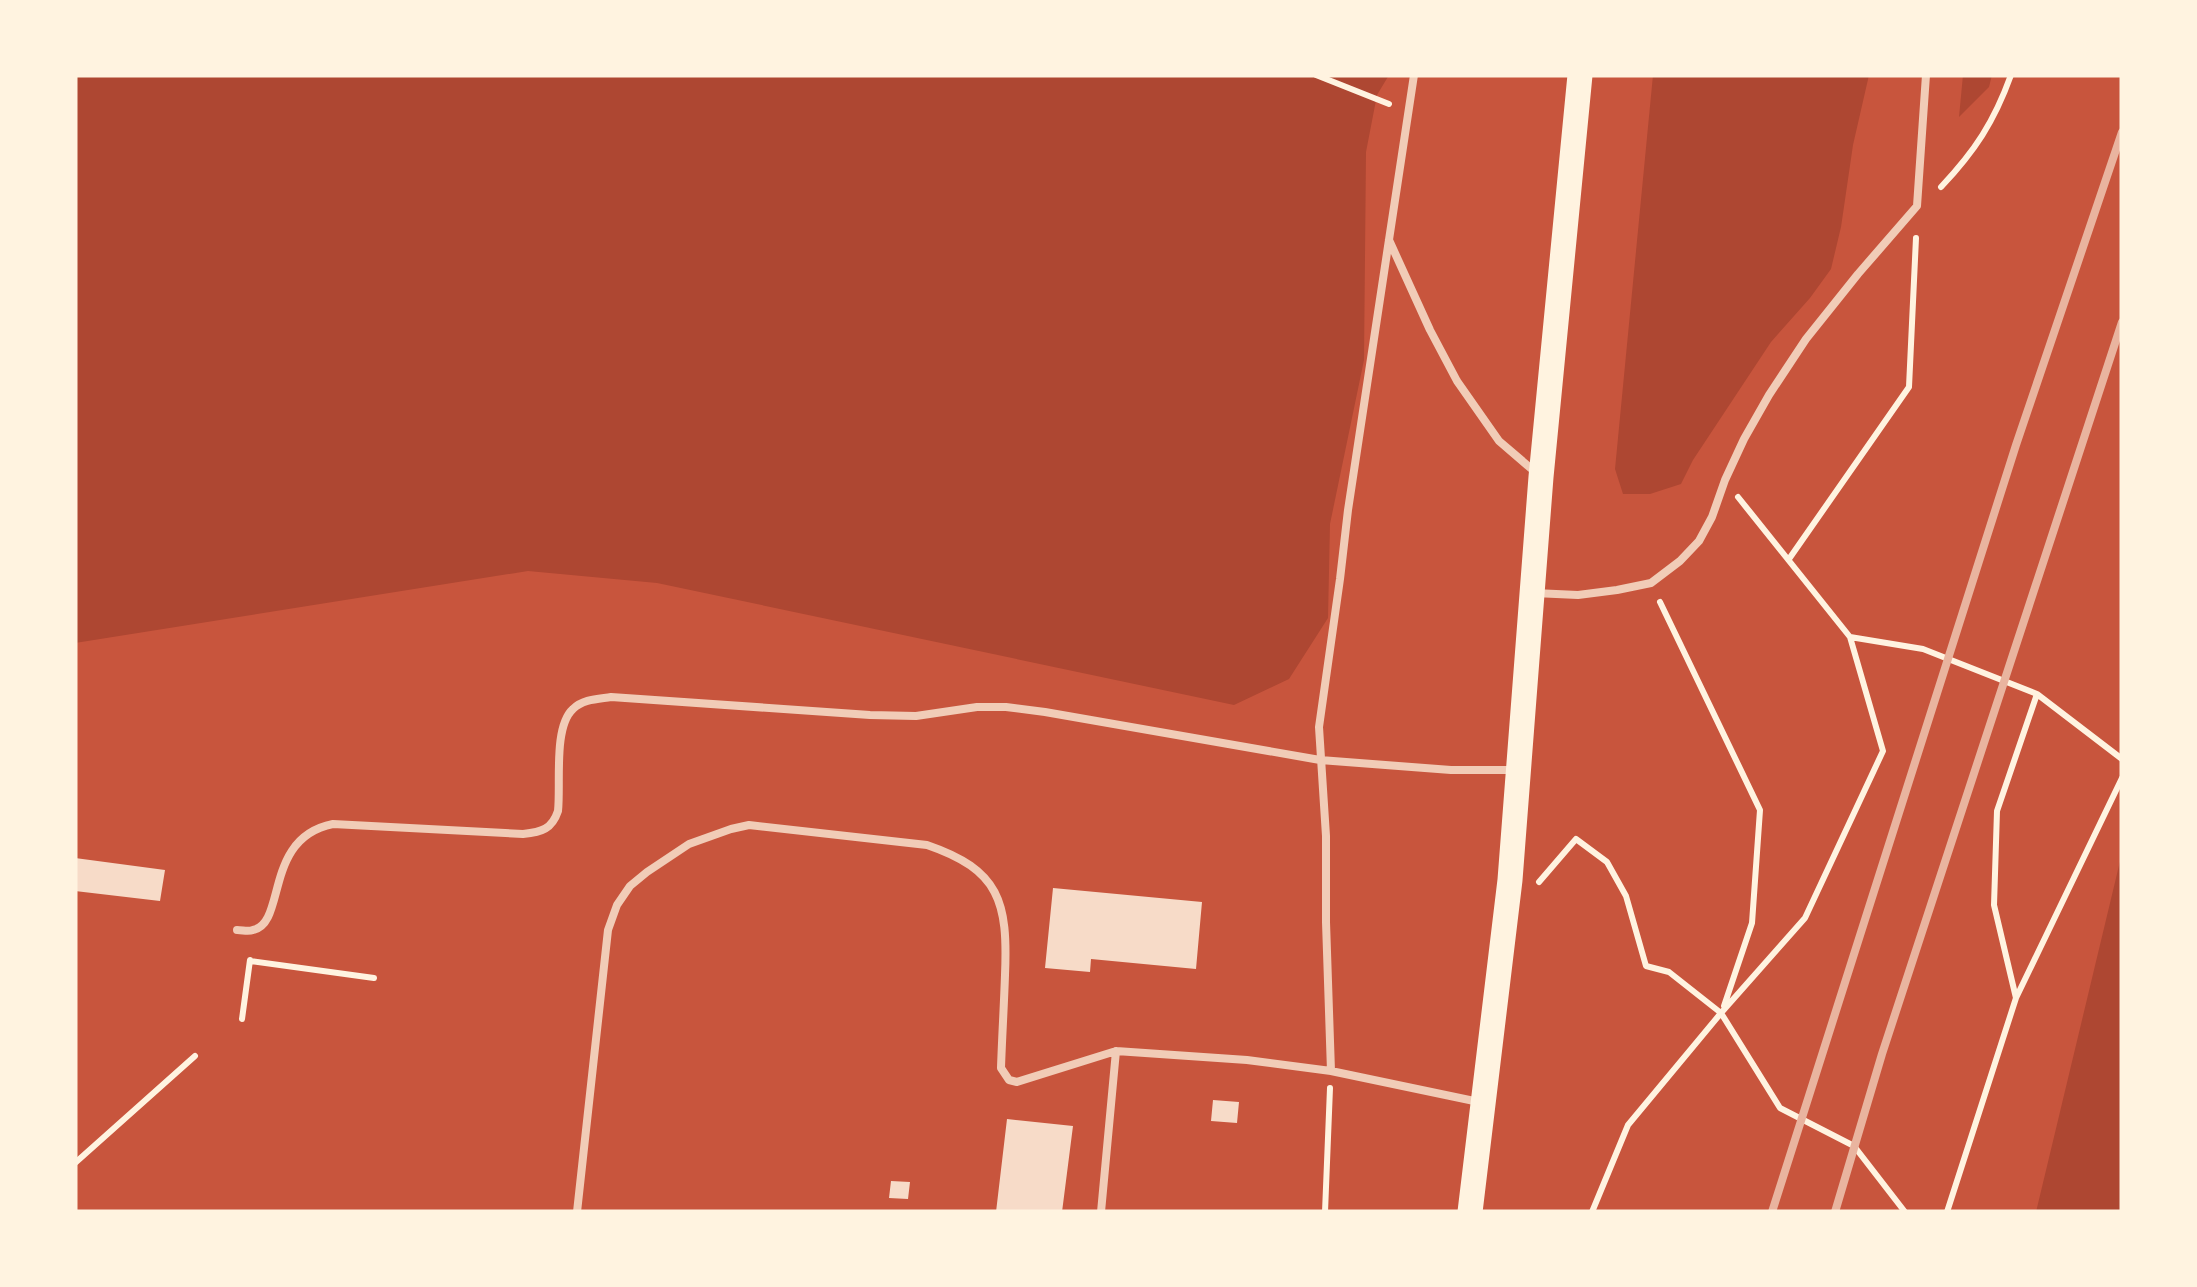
<svg xmlns="http://www.w3.org/2000/svg" width="2197" height="1287" font-family="'Fira Sans',sans-serif">
	<style>
		.green { fill: #ae4732 }
		.building { fill: #f7dbc8 }
		.lines { fill: none; stroke-linecap: round; stroke-linejoin: round }
		.path { stroke: #fff3e0; stroke-width: 6 }
		.service { stroke: #f1ccb7; stroke-width: 8 }
		.primary { stroke: #fff3e0; stroke-width: 25 }
		.rail { stroke: #e9b49f; stroke-width: 8 }
	</style>
	<rect width="100%" height="100%" fill="#c8553d"/>
	<path class="green" d="M75,75H1389L1377,95L1366,152L1364,360L1330,524L1328,618L1289,679L1234,705L657,583L528,571L75,643Z
		M1653,75H1869L1853,145L1841,227L1831,269L1810,298L1771,342L1693,460L1681,484L1650,494H1623L1615,469Z
		M1963,75H1992L1989,87L1959,117Z
		M2122,853V1212H2036Z"/>
	<path class="building" d="M75,858L165,870L160,901L75,891Z
		M1053,888L1202,902L1196,969L1091,959L1090,972L1045,968Z
		M1213,1100L1239,1102L1237,1123L1211,1121Z
		M1007,1119L1073,1126L1062,1212H996Z
		M891,1181L910,1182L908,1199L889,1198Z"/>
	<g class="lines">
		<path class="path" d="M1316,75L1389,104
			M1941,187C1975,151 1994,122 2011,75
			M1738,497L1850,637L1923,649L2037,694L2122,759
			M1789,559L1909,387L1916,238
			M1660,602L1760,810L1752,923L1724,1006
			M1539,882L1576,839L1607,862L1626,896L1646,966L1669,972L1721,1013L1780,1108L1854,1146L1905,1212
			M250,961L374,978
			M2016,998L1994,905L1997,811L2037,694
			M242,1019L250,960
			M75,1163L195,1056
			M1325,1212L1330,1088
			M1592,1212L1628,1125L1721,1013L1805,918L1883,751L1850,637
			M1947,1212L2016,998L2122,778"/>
		<path class="service" d="M1389,240L1430,330L1457,381L1499,441L1534,471
			M1534,593L1578,595L1617,590L1651,583L1680,561L1699,541L1712,517L1725,480L1744,439L1769,395L1806,339L1858,274L1917,206L1926,75
			M237,930C243,930 248,932 253,930C287,923 263,838 333,824L523,834C542,832 552,829 558,811C561,785 553,727 573,709C583,699 598,699 611,697L870,715L916,716L977,707H1006L1045,712L1320,760L1451,770H1514
			M1331,1071L1326,922V836L1319,727L1340,579L1348,510L1414,75
			M577,1212L608,930L617,905L630,886L647,872L689,844L731,829L749,825L927,845C1000,870 1008,902 1005,975C1004,1006 1002,1037 1001,1068L1009,1080L1017,1082L1116,1051L1247,1060L1331,1071L1479,1102
			M1101,1212L1116,1051"/>
		<path class="primary" d="M1470,1212L1510,880L1541,477L1580,75"/>
		<path class="rail" d="M1772,1212L2016,445L2122,132
			M1835,1212L1882,1054L2122,322"/>
	</g>
	<rect width="2197" height="1287" fill="none" stroke="#fff3e0" stroke-width="155"/>
</svg>
